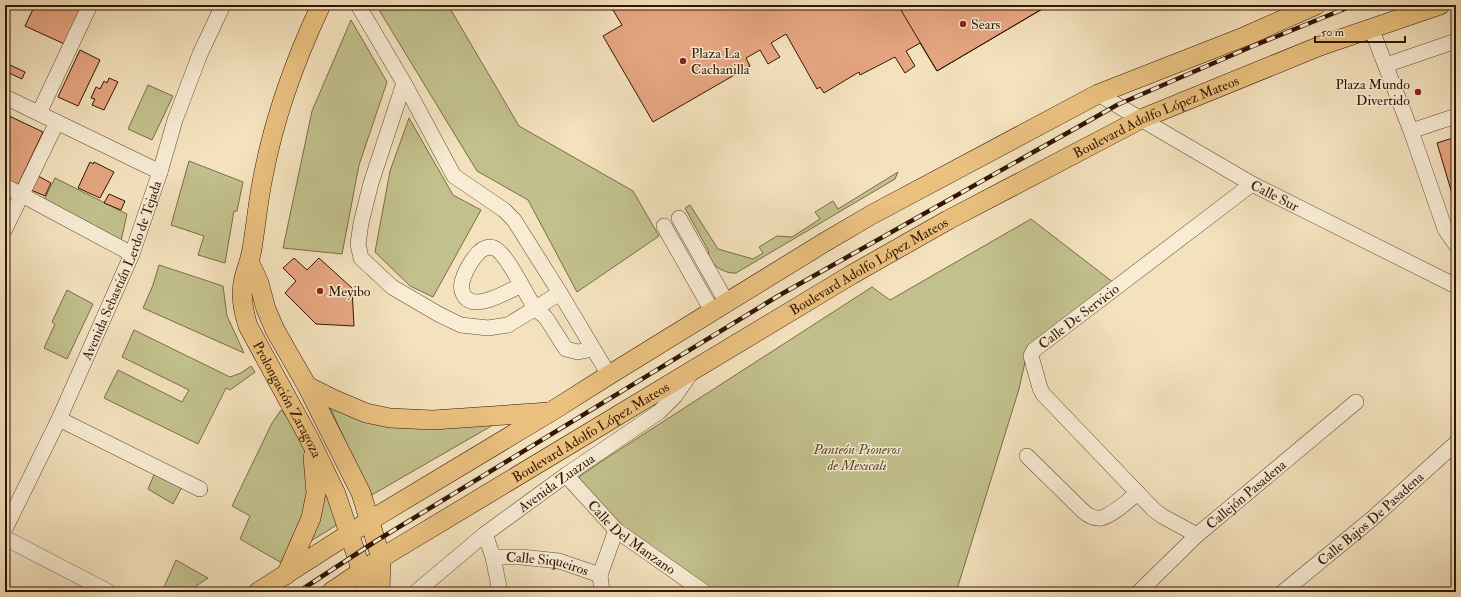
<svg xmlns="http://www.w3.org/2000/svg" width="1461" height="597" font-family="'IM FELL Double Pica',serif">
	<style>
		.green { fill: #c2c18d; stroke: #7a6c48 }
		.building { fill: #e7a682; stroke: #321602 }
		.lines { fill: none; stroke-linecap: round; stroke-linejoin: round }
		.minor-casing { stroke: #624931; stroke-width: 16 }
		.major-casing { stroke: #321602; stroke-width: 20 }
		.minor { stroke: #f8ecd5; stroke-width: 15 }
		.major { stroke: #eac17f; stroke-width: 19 }
		.rail-casing { stroke: #321602; stroke-width: 4.5 }
		.rail { stroke: #f8ecd5; stroke-width: 3; stroke-dasharray: 9; stroke-linecap: butt }
		.poi-dot { fill: #8f2418; stroke: #f8ecd5; stroke-width: 1.5 }
		.labels { text-anchor: middle; stroke-width: 3; stroke-linejoin: round; paint-order: stroke }
		.poi-label { font-size: 14px; fill: #321602; stroke: #f8ecd5; text-anchor: start }
		.street-label { font-size: 14px; fill: #321602; stroke: #f8ecd5 }
		.park-label { font-size: 14px; font-style: italic; fill: #5d492c; stroke: #f8ecd5 }
	</style>
	<rect width="100%" height="100%" fill="#f4e2be"/>
	<filter id="stains"><feTurbulence type="fractalNoise" baseFrequency=".005" numOctaves="4"/><feColorMatrix values="0 0 0 0 .2 0 0 0 0 .09 0 0 0 0 .02 0 0 0 .5 -.17"/></filter>
	<radialGradient id="worn" r=".72"><stop offset=".6" stop-color="#630" stop-opacity="0"/><stop offset="1" stop-color="#630" stop-opacity=".3"/></radialGradient>
	<path class="green" d="M376,5H448L519,126L633,191L659,236L577,292L528,200L477,171Z
		M1238,5H1263L1250,10Z
		M351,20L387,82L359,165L342,254L283,248L312,111Z
		M148,85L173,96L152,140L128,129Z
		M409,118L453,195L481,210L433,297L410,286L375,252L390,171Z
		M189,161L243,182L237,211H234L225,263L198,255L204,236L171,225Z
		M898,172L895,179L736,273C726,274 713,267 709,257C708,254 709,252 708,250L685,208L690,205L718,249L753,259L763,253L759,247L777,236L792,237L820,219L815,212L833,201L838,209Z
		M55,178L127,214L121,241L44,200Z
		M1031,219L1114,283L1027,353L1019,389L958,586L954,592H711L619,527L577,483L580,476L602,461L872,287L890,300Z
		M159,265L223,286L227,316L244,353L143,308L153,285Z
		M67,290L93,304L67,359L44,348L55,324L52,322Z
		M134,330L230,377L241,373L251,366L255,372L230,390L226,388L198,444L104,398L118,370L182,402L189,390L122,357Z
		M329,405L500,421L370,496Z
		M281,410L291,422L304,444L309,465L311,489L289,555L280,562L240,539L250,516L232,506L272,423Z
		M320,467L340,523L306,544Z
		M157,468L184,483L173,504L148,489Z
		M176,560L208,578C191,589 185,597 164,587Z"/>
	<path class="building" d="M35,5H76L88,10L71,47L25,26Z
		M610,5H1049L937,71L920,43L906,51L915,66L905,73L895,57L860,75L859,72L824,93L820,87L817,89L786,34L771,43L780,57L768,64L760,50L746,58L750,66L653,122L603,36L622,25Z
		M898,5H1049L937,71Z
		M80,50L100,60L78,106L58,97Z
		M10,65L25,72L22,79L7,72Z
		M109,78L118,82L104,110L92,105L95,99L91,98L96,87L100,89L104,81L107,83Z
		M5,114L43,132L18,185L5,179Z
		M1456,137V207L1437,143Z
		M90,162L93,164L94,162L114,172L100,198L78,188Z
		M38,176L51,183L45,196L31,190Z
		M109,194L125,201L121,210L104,203Z
		M294,258L307,270L319,258L352,288L354,326L316,324L285,293L296,281L283,268Z"/>
	<g class="lines">
		<defs>
			<g id="minor">
				<path d="M358,5L404,83L454,176L504,210L514,220L560,293L609,375"/>
				<path d="M1371,28L1411,131L1456,116"/>
				<path d="M1386,65L1456,41"/>
				<path d="M404,83L371,183L361,223L358,244L361,258L392,287L440,315L461,325L488,328L508,325L560,293"/>
				<path id="s1" d="M1098,94L1252,184L1456,286"/>
				<path d="M5,97L160,172"/>
				<path d="M39,113L90,5"/>
				<path d="M1411,131L1445,229L1456,245"/>
				<path d="M5,186L132,254"/>
				<path d="M679,218L727,303"/>
				<path d="M664,226L712,311"/>
				<path d="M5,229L57,122"/>
				<path d="M521,285C509,291 476,311 465,297C462,293 461,287 462,282C465,271 479,242 494,248C506,252 526,295 535,308C538,312 543,314 546,318C553,328 559,339 566,349L578,352L593,349"/>
				<path d="M59,419L200,489"/>
				<path d="M1027,456L1084,512C1089,516 1095,519 1101,518C1115,514 1127,501 1138,493"/>
				<path id="s2" d="M566,475L616,530L704,592"/>
				<path id="s3" d="M5,529L59,419L132,254L160,172L175,120L200,54L223,5"/>
				<path d="M485,534L493,557L500,592"/>
				<path id="s4" d="M1197,535L1162,516L1153,509L1043,394L1040,388L1031,356L1034,350L1252,184"/>
				<path d="M5,538L109,592"/>
				<path id="s5" d="M493,557H521L559,561L600,575"/>
				<path id="s6" d="M416,592L485,534L566,475L659,412L675,396L691,373"/>
				<path d="M602,592L600,575L616,530"/>
				<path id="s7" d="M1139,592L1197,535L1356,402"/>
				<path id="s8" d="M1283,592L1373,518L1456,443"/>
			</g>
			<g id="major">
				<path id="s9" d="M321,5C296,58 274,119 263,177C258,201 256,225 252,249C250,261 247,267 244,278C240,295 243,310 248,326L310,440L336,494L367,587L370,592"/>
				<path d="M250,263L259,283L266,309L275,330L307,386L361,493L381,558L380,592"/>
				<path d="M307,386L333,399L366,413L390,418L433,420L549,412"/>
				<path d="M286,575L311,518L316,493L313,457"/>
				<path d="M258,592L369,521L552,411L609,375L825,242L871,215L1098,94L1246,36L1316,5"/>
				<path id="s10" d="M331,592L381,558L851,275L948,220L1141,119L1320,46L1440,5"/>
			</g>
		</defs>
		<use href="#minor" class="minor-casing"/>
		<use href="#major" class="major-casing"/>
		<use href="#minor" class="minor"/>
		<use href="#major" class="major"/>
		<defs>
			<path id="rail" d="M298,592L376,541L778,296L1117,105L1253,46L1354,5"/>
		</defs>
		<use href="#rail" class="rail-casing"/>
		<use href="#rail" class="rail"/>
	</g>
	<g class="poi-dot">
		<circle cx="963" cy="24" r="4"/>
		<circle cx="683" cy="61" r="4"/>
		<circle cx="1418" cy="92" r="4"/>
		<circle cx="320" cy="291" r="4"/>
	</g>
	<g class="labels">
		<g class="poi-label">
			<text x="971" y="29">Sears</text>
			<text x="691" y="58">Plaza La<tspan x="691" dy="16">Cachanilla</tspan></text>
			<text x="1410" y="89" text-anchor="end">Plaza Mundo<tspan x="1410" dy="16">Divertido</tspan></text>
			<text x="328" y="296">Meyibo</text>
		</g>
		<g class="street-label">
			<text dy="5" stroke="none"><textPath href="#s10" startOffset="953">Boulevard Adolfo López Mateos</textPath></text>
			<text dy="5" stroke="none"><textPath href="#s1" startOffset="204">Calle Sur</textPath></text>
			<text dy="5" stroke="none"><textPath href="#s10" startOffset="629">Boulevard Adolfo López Mateos</textPath></text>
			<text dy="5" stroke="none"><textPath href="#s3" startOffset="284">Avenida Sebastián Lerdo de Tejada</textPath></text>
			<text dy="5" stroke="none"><textPath href="#s4" startOffset="313">Calle De Servicio</textPath></text>
			<text dy="5" stroke="none"><textPath href="#s9" startOffset="417">Prolongación Zaragoza</textPath></text>
			<text dy="5" stroke="none"><textPath href="#s10" startOffset="305">Boulevard Adolfo López Mateos</textPath></text>
			<text dy="5" stroke="none"><textPath href="#s6" startOffset="178">Avenida Zuazua</textPath></text>
			<text dy="5" stroke="none"><textPath href="#s7" startOffset="145">Callejón Pasadena</textPath></text>
			<text dy="5" stroke="none"><textPath href="#s8" startOffset="114">Calle Bajos De Pasadena</textPath></text>
			<text dy="5" stroke="none"><textPath href="#s2" startOffset="91">Calle Del Manzano</textPath></text>
			<text dy="5" stroke="none"><textPath href="#s5" startOffset="55">Calle Siqueiros</textPath></text>
		</g>
		<g class="park-label">
			<text x="857" y="454">Panteón Pioneros<tspan x="857" dy="16">de Mexicali</tspan></text>
		</g>
	</g>
	<rect width="1461" height="597" fill="none" stroke="#f4e2be" stroke-width="20"/>
	<rect x="6" y="6" width="1449" height="585" fill="none" stroke="#321602" stroke-width="2"/>
	<rect x="10" y="10" width="1441" height="577" fill="none" stroke="#321602"/>
	<path d="M1315 36v6h90v-6" fill="none" stroke="#321602" stroke-width="2"/>
	<text x="1321" y="36" font-size="12" fill="#321602" stroke="#f8ecd5" stroke-width="3" paint-order="stroke">50 m</text>
	<rect width="100%" height="100%" filter="url(#stains)"/>
	<rect width="100%" height="100%" fill="url(#worn)"/>
</svg>
